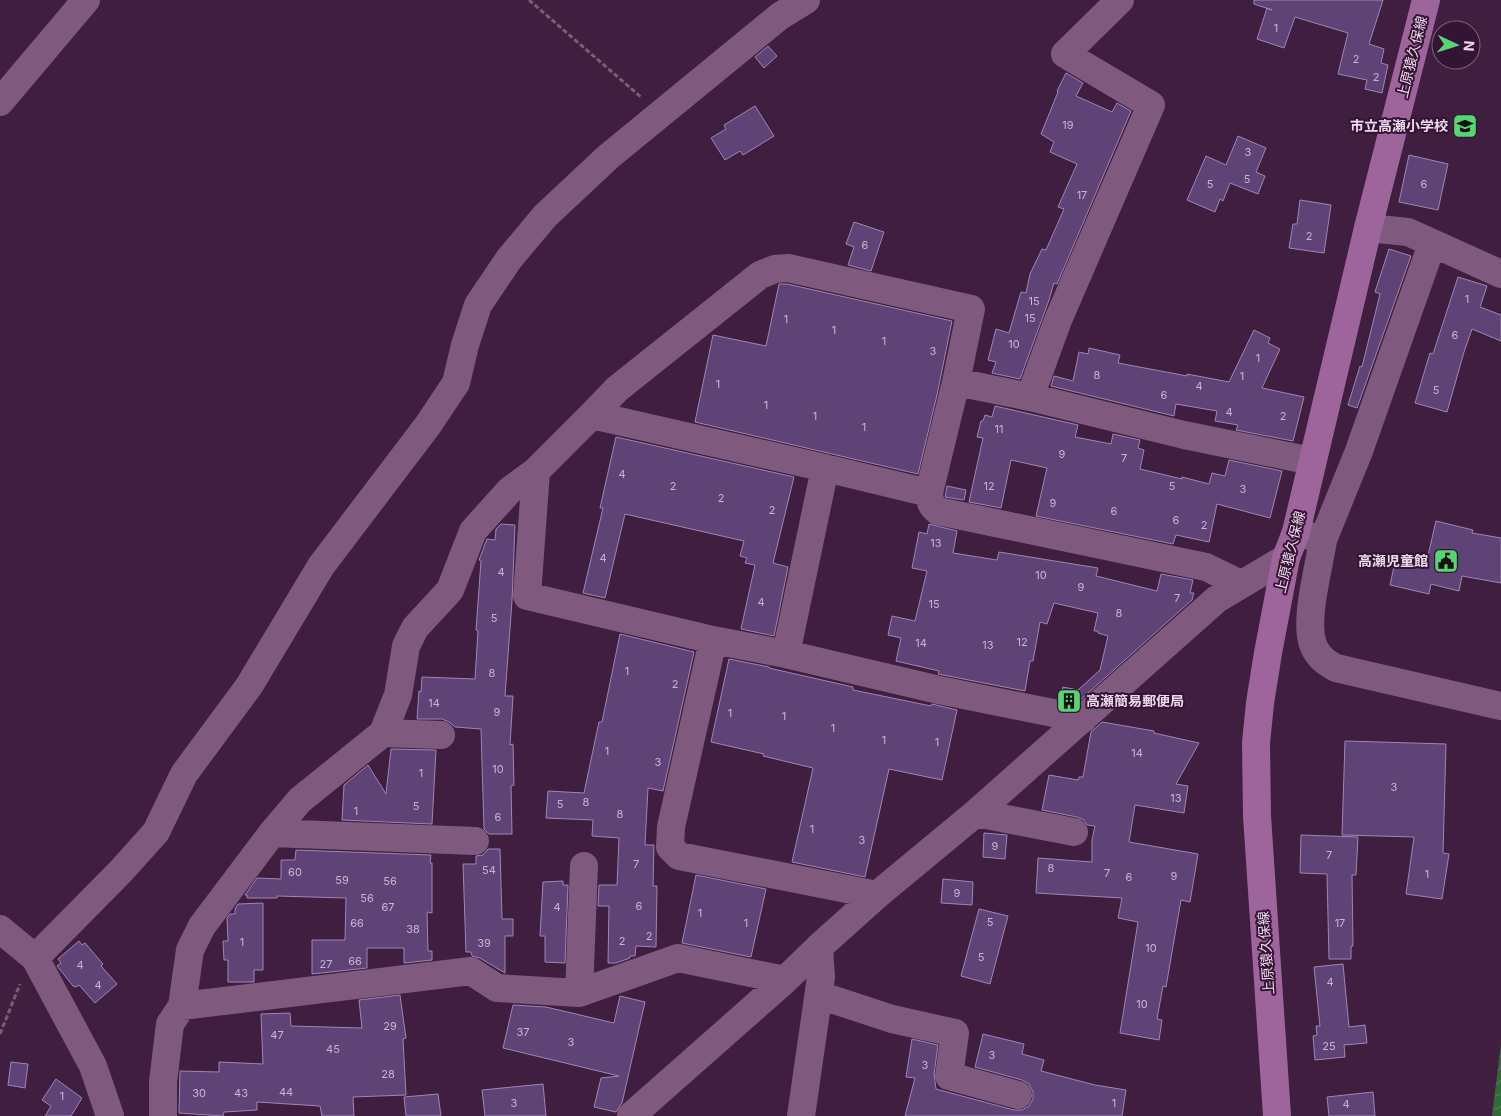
<svg xmlns="http://www.w3.org/2000/svg" width="1501" height="1116" font-family="Inter,'Noto Sans JP',sans-serif">
	<style>
		.water { fill: url(#water-waves) }
		.building { fill: #5f4377; stroke: #9e87b5 }
		.lines { fill: none; stroke-linecap: round; stroke-linejoin: round }
		.path { stroke: #795c79; stroke-width: 3; stroke-dasharray: 5 2.5; stroke-linecap: butt }
		.minor { stroke: #805a7e; stroke-width: 28 }
		.major { stroke: #9e659c; stroke-width: 28 }
		.labels { text-anchor: middle; stroke-width: 4; stroke-linejoin: round; paint-order: stroke }
		.number-label { font-size: 11px; fill: #cbb4d0 }
		.street-label { font-size: 14px; fill: #efd9ed; stroke: #341434 }
		.poi-label { font-size: 14px; font-weight: bold; fill: #efd9ed; stroke: #341434; text-anchor: end }
	</style>
	<defs>
		<pattern id="water-waves" width="16" height="10" patternUnits="userSpaceOnUse" patternTransform="scale(1.25)"><rect width="16" height="10" fill="#33673c"/><path d="M0 5q4-4 8 0t8 0" fill="none" stroke="#517c58"/></pattern>
	</defs>
	<rect width="100%" height="100%" fill="#3f1e3f"/>
	<path class="water" d="M1501,1044V1116H1492Z"/>
	<path class="building" d="M1254,0H1383L1369,44L1384,49L1381,63L1388,65L1382,93L1365,89L1367,80L1338,74L1348,33L1295,17L1284,48L1257,39L1267,8L1272,10L1254,4Z
		M768,46L777,56L764,68L755,57Z
		M1066,73L1083,83L1076,96L1112,112L1117,103L1131,111L1057,284L1054,283L1049,300L1020,379L992,373L996,362L988,360L996,329L1009,333L1021,292L1026,293L1030,274L1042,249L1046,250L1064,209L1058,207L1077,164L1050,152L1054,142L1041,134L1058,92L1057,91Z
		M755,106L774,136L743,155L740,151L725,160L711,138L726,129L724,125Z
		M1238,136L1266,148L1256,172L1265,176L1258,194L1230,183L1223,201L1220,199L1215,212L1187,200L1206,156L1226,165Z
		M1409,155L1448,164L1438,210L1399,202Z
		M1300,200L1331,205L1324,253L1289,248L1293,224H1297Z
		M854,222L884,232L871,271L848,265L854,247L846,244Z
		M1389,249L1411,256L1357,408L1348,405L1360,366L1362,367L1380,294L1375,292Z
		M1458,277L1487,286L1480,307L1501,315V341L1472,329L1464,352L1447,412L1415,403L1430,353L1433,354Z
		M779,284H787L952,321L937,395L918,474L695,422L713,335L766,346Z
		M1254,330L1270,338L1268,343L1280,349L1262,388L1304,397L1293,441L1236,430L1238,425L1215,421L1217,411L1176,404L1174,416L1051,386L1054,376L1073,381L1079,352L1088,354L1089,348L1120,355L1118,363L1187,376V374L1229,382Z
		M995,406L1078,425L1075,437L1111,444L1113,434L1140,440L1138,448L1144,450L1140,469L1182,479V477L1209,484L1212,473L1225,476L1229,460L1282,471L1270,518L1217,504L1209,542L1176,535L1173,544L1036,516L1047,468L1011,460L1001,508L969,502L983,438L977,437L981,421H983L985,415L992,417Z
		M616,437L794,477L773,563L788,567L774,636L741,629L755,565L745,563L747,558L740,556L744,541L625,514L605,598L583,593L603,508H600Z
		M947,486L966,490L964,500L945,497Z
		M1436,521L1473,530L1472,533L1501,538V583L1462,576L1459,591L1431,584L1429,594L1390,585L1396,557L1426,564Z
		M501,524L515,525L512,601L505,696H513L510,745L513,744L514,785L511,786L512,834H489L484,829L481,729L455,727L449,722L442,719H417L419,691L421,692L422,677L475,679L478,631L476,630L481,561L479,560L487,539L495,540L496,529Z
		M929,524L957,531L953,553L997,560L999,552L1098,568L1096,576L1157,591L1161,574L1193,580L1190,593H1194L1192,600L1078,702L1060,698L1063,687L1078,690L1100,670L1108,636L1098,633V631H1094L1098,613L1054,603L1047,624L1040,622L1033,661H1030L1025,691L938,674L939,671L896,661L901,638L888,635L892,616L915,621L927,571L912,568L919,532L927,534Z
		M620,634L694,652L663,791L648,788L645,845H654L653,886H657L656,947L636,946L635,956H630V958L616,963H608L609,906H598L599,885H617L619,838L592,836L593,820L546,818L548,791L584,793L599,722H602Z
		M729,659L769,667V668L853,687V690L931,706L932,704L957,710L942,780L889,769L865,877L792,862L813,768L763,756L764,754L711,742Z
		M1102,722L1154,731V733L1199,743L1176,784L1188,786L1184,813L1135,805L1129,842L1198,854L1190,902L1181,900L1166,987L1163,986L1157,1019L1162,1020L1159,1040L1120,1033L1138,922L1118,918L1122,898L1036,893L1038,858L1092,862V840L1095,826L1087,825L1084,820L1077,817L1042,810L1049,775L1078,780L1079,777H1083L1091,732Z
		M1345,741L1446,744L1443,853L1449,854L1442,899L1406,894L1414,837L1342,835Z
		M391,749L436,750L432,824L342,820L344,785L368,765L386,794Z
		M984,833L1007,835L1005,859L983,857Z
		M1301,835L1358,837L1356,875H1352L1353,946H1351V959H1329L1327,874L1300,873Z
		M488,849H500L502,919H513V936H505V973L480,958L472,956L471,952H466L463,864H476V856L483,855Z
		M296,850L431,855L430,863H432V913L427,912L428,951H432V960L404,963V948H367V968L312,974V940H345L346,898L277,896V898H247V895H245L257,878L281,879V860H295Z
		M696,875L766,889L751,957L682,943Z
		M943,879L973,882L972,905L941,903Z
		M563,881V885H568L565,963L545,962V936H540L543,882Z
		M263,903V970H254V982H228V960H224L223,941H228L227,918L230,914H235V909L238,904Z
		M979,909L1008,916L990,984L961,976Z
		M79,941L82,945L85,943L103,964L101,966L117,984L95,1003L79,985L76,987L73,986L57,966L61,963L58,959Z
		M1343,964L1349,1027L1365,1025L1367,1043L1344,1045L1345,1057L1315,1060L1313,1036L1317,1035L1316,1026H1320L1314,967Z
		M400,995L406,1038L403,1039L406,1095L353,1097L354,1116H322L320,1106L257,1102V1110L224,1112L223,1116L179,1113L180,1071L219,1072V1062L263,1064L261,1014L290,1013L291,1026L362,1028L359,1000Z
		M620,996L645,1002L622,1103L616,1112L594,1107L601,1078L619,1076L503,1048L513,1005L546,1007L614,1023Z
		M983,1034L1024,1044L1022,1054L1044,1060L1041,1071L1095,1085L1126,1090L1122,1116H905L915,1078L906,1077L912,1039L938,1045L934,1074L936,1089L1014,1110H1022L1029,1106L1033,1099V1092L1029,1084L1022,1080L975,1067Z
		M11,1062L28,1064L25,1088L8,1085Z
		M56,1079L82,1098L71,1116H45L51,1106L42,1100Z
		M543,1084L546,1116H485L482,1090Z
		M1373,1092L1375,1116H1329L1327,1097Z
		M438,1094L441,1116H406L404,1097Z"/>
	<g class="lines">
		<path class="path" d="M529,0L642,98
			M0,1034L20,984"/>
		<path class="minor" d="M0,102L86,0
			M1368,228L1408,232L1501,274
			M956,382L1030,397L1184,435L1312,461
			M1030,397L1058,320L1151,105L1065,54L1120,0
			M592,415L617,389L760,275L775,269L788,268L971,309L956,382L929,493L825,468L592,415L536,471L527,596L713,640L786,654L939,690L1083,719
			M929,493C930,502 931,506 938,511L1206,567L1241,584
			M1296,532L1323,540C1319,568 1303,623 1314,647C1319,658 1327,663 1336,668L1501,706
			M1323,540L1359,451L1432,244
			M713,640L671,827L670,847L679,856L877,895
			M786,654L825,468
			M383,733L398,695L406,646L415,628L450,590L473,531L509,491L536,471
			M976,813L1074,832
			M272,833L300,800L383,733L441,735
			M0,929L35,958L93,1066L110,1116
			M35,958L121,871L156,832L184,774L249,686L321,566L428,425L456,383L465,345L478,305L509,259L545,216L608,157L780,16L806,0
			M579,993L584,866
			M819,995L892,1019L955,1033L949,1076L1018,1095
			M182,1006L471,971L497,988L579,993L678,958L785,980
			M163,1116V1082L170,1024L182,1006L190,950L202,926L272,833L475,841
			M631,1116L785,980L819,947L877,895L976,813L1217,599L1286,558
			M801,1116L821,977L819,947"/>
		<path class="major" d="M1277,1116L1257,816L1256,743L1260,703L1268,653L1286,558L1296,532L1368,228L1426,0"/>
	</g>
	<defs>
		<symbol id="school-square" viewBox="-11 -11 22 22"><rect x="-9" y="-9" width="18" height="18" rx="4" fill="#56d671" stroke="#341434"/><path d="M0-5L7-2L0 1L-7-2ZM-4 1L0 2.5L4 1V4Q0 6-4 4Z" fill="#111"/></symbol>
		<symbol id="civic-square" viewBox="-11 -11 22 22"><rect x="-9" y="-9" width="18" height="18" rx="4" fill="#56d671" stroke="#341434"/><path d="M-.6-6.5H3V-4.5H.6V-3L4-1V1h2V6H-6V1h2V-1L-.6-3ZM-1.2 2.5V6h2.4V2.5Z" fill="#111"/></symbol>
		<symbol id="building-square" viewBox="-11 -11 22 22"><rect x="-9" y="-9" width="18" height="18" rx="4" fill="#56d671" stroke="#341434"/><path d="M-4-6H4V6H1V3H-1V6H-4ZM-2.5-4.3h1.7v1.8h-1.7ZM.8-4.3h1.7v1.8H.8ZM-2.5-1h1.7V.8h-1.7ZM.8-1h1.7V.8H.8Z" fill="#111"/></symbol>
	</defs>
	<g fill-rule="evenodd">
		<use href="#school-square" x="1451" y="112" width="28" height="28"/>
		<use href="#civic-square" x="1432" y="547" width="28" height="28"/>
		<use href="#building-square" x="1055" y="687" width="28" height="28"/>
	</g>
	<g class="labels">
		<g class="number-label">
			<text x="1276" y="32">1</text>
			<text x="1356" y="63">2</text>
			<text x="1376" y="81">2</text>
			<text x="1068" y="129">19</text>
			<text x="1248" y="156">3</text>
			<text x="1247" y="183">5</text>
			<text x="1210" y="188">5</text>
			<text x="1424" y="188">6</text>
			<text x="1082" y="199">17</text>
			<text x="1309" y="240">2</text>
			<text x="865" y="249">6</text>
			<text x="1467" y="303">1</text>
			<text x="1034" y="305">15</text>
			<text x="1030" y="322">15</text>
			<text x="786" y="323">1</text>
			<text x="834" y="334">1</text>
			<text x="1455" y="339">6</text>
			<text x="884" y="345">1</text>
			<text x="1014" y="348">10</text>
			<text x="933" y="355">3</text>
			<text x="1258" y="362">1</text>
			<text x="1097" y="379">8</text>
			<text x="1242" y="380">1</text>
			<text x="718" y="388">1</text>
			<text x="1199" y="390">4</text>
			<text x="1436" y="394">5</text>
			<text x="1164" y="399">6</text>
			<text x="766" y="409">1</text>
			<text x="1229" y="416">4</text>
			<text x="815" y="420">1</text>
			<text x="1283" y="420">2</text>
			<text x="864" y="431">1</text>
			<text x="999" y="433">11</text>
			<text x="1062" y="458">9</text>
			<text x="1124" y="462">7</text>
			<text x="622" y="478">4</text>
			<text x="673" y="490">2</text>
			<text x="989" y="490">12</text>
			<text x="1172" y="490">5</text>
			<text x="1243" y="493">3</text>
			<text x="721" y="502">2</text>
			<text x="1053" y="507">9</text>
			<text x="772" y="514">2</text>
			<text x="1114" y="515">6</text>
			<text x="1176" y="524">6</text>
			<text x="1204" y="529">2</text>
			<text x="936" y="547">13</text>
			<text x="603" y="562">4</text>
			<text x="501" y="576">4</text>
			<text x="1041" y="579">10</text>
			<text x="1081" y="591">9</text>
			<text x="1177" y="602">7</text>
			<text x="761" y="606">4</text>
			<text x="934" y="608">15</text>
			<text x="1119" y="617">8</text>
			<text x="494" y="622">5</text>
			<text x="1022" y="646">12</text>
			<text x="921" y="647">14</text>
			<text x="988" y="649">13</text>
			<text x="627" y="675">1</text>
			<text x="492" y="677">8</text>
			<text x="675" y="688">2</text>
			<text x="434" y="707">14</text>
			<text x="497" y="716">9</text>
			<text x="730" y="717">1</text>
			<text x="784" y="720">1</text>
			<text x="833" y="732">1</text>
			<text x="884" y="744">1</text>
			<text x="937" y="746">1</text>
			<text x="607" y="755">1</text>
			<text x="1137" y="757">14</text>
			<text x="658" y="766">3</text>
			<text x="498" y="773">10</text>
			<text x="421" y="777">1</text>
			<text x="1394" y="791">3</text>
			<text x="1176" y="802">13</text>
			<text x="586" y="806">8</text>
			<text x="560" y="808">5</text>
			<text x="416" y="810">5</text>
			<text x="356" y="815">1</text>
			<text x="620" y="818">8</text>
			<text x="498" y="821">6</text>
			<text x="812" y="833">1</text>
			<text x="862" y="844">3</text>
			<text x="995" y="850">9</text>
			<text x="1329" y="859">7</text>
			<text x="636" y="868">7</text>
			<text x="1051" y="872">8</text>
			<text x="489" y="874">54</text>
			<text x="295" y="876">60</text>
			<text x="1107" y="877">7</text>
			<text x="1427" y="878">1</text>
			<text x="1174" y="880">9</text>
			<text x="1129" y="881">6</text>
			<text x="342" y="884">59</text>
			<text x="390" y="885">56</text>
			<text x="957" y="897">9</text>
			<text x="367" y="902">56</text>
			<text x="639" y="910">6</text>
			<text x="388" y="911">67</text>
			<text x="557" y="911">4</text>
			<text x="700" y="917">1</text>
			<text x="990" y="926">5</text>
			<text x="357" y="927">66</text>
			<text x="746" y="927">1</text>
			<text x="1340" y="927">17</text>
			<text x="413" y="933">38</text>
			<text x="649" y="940">2</text>
			<text x="622" y="945">2</text>
			<text x="242" y="946">1</text>
			<text x="484" y="947">39</text>
			<text x="1151" y="952">10</text>
			<text x="981" y="961">5</text>
			<text x="355" y="965">66</text>
			<text x="326" y="968">27</text>
			<text x="80" y="969">4</text>
			<text x="1330" y="986">4</text>
			<text x="98" y="989">4</text>
			<text x="1142" y="1008">10</text>
			<text x="390" y="1030">29</text>
			<text x="523" y="1036">37</text>
			<text x="277" y="1039">47</text>
			<text x="571" y="1046">3</text>
			<text x="1329" y="1050">25</text>
			<text x="333" y="1053">45</text>
			<text x="992" y="1059">3</text>
			<text x="925" y="1069">3</text>
			<text x="388" y="1078">28</text>
			<text x="286" y="1096">44</text>
			<text x="199" y="1097">30</text>
			<text x="241" y="1097">43</text>
			<text x="62" y="1100">1</text>
			<text x="514" y="1107">3</text>
			<text x="1114" y="1107">1</text>
			<text x="1346" y="1108">4</text>
		</g>
		<g class="street-label">
			<text transform="translate(1412 57) rotate(-76)" y="5">上原猿久保線</text>
			<text transform="translate(1290 552) rotate(-76)" y="5">上原猿久保線</text>
			<text transform="translate(1266 953) rotate(-94)" y="5">上原猿久保線</text>
		</g>
		<g class="poi-label">
			<text x="1448" y="131">市立高瀬小学校</text>
			<text x="1428" y="566">高瀬児童館</text>
			<text x="1086" y="706" text-anchor="start">高瀬簡易郵便局</text>
		</g>
	</g>
	<g transform="translate(1456 45) rotate(94)"><circle r="24" fill="#341434" stroke="#7f637e"/>
	<path d="M0-4L9 19L0 12L-9 19Z" fill="#56d671"/>
	<text y="-8" font-size="14" font-weight="bold" text-anchor="middle" fill="#efd9ed">N</text>
	</g>
</svg>
